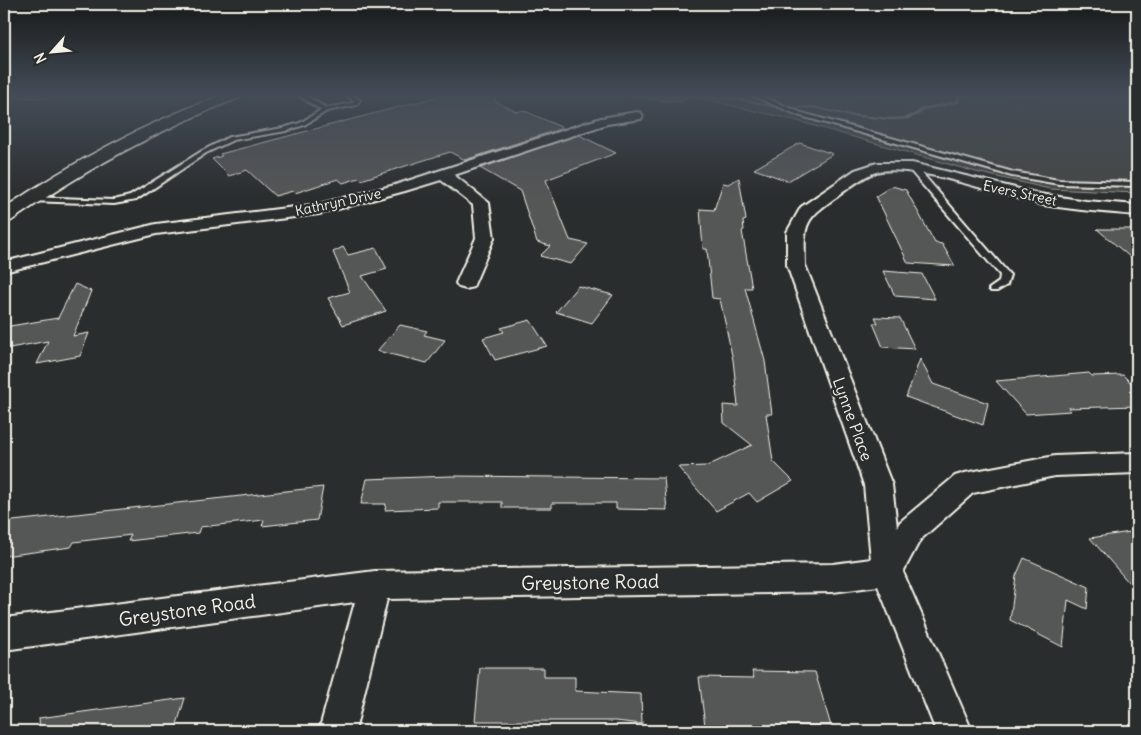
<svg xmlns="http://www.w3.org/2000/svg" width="1141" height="735" font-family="Delius,sans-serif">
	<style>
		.green { fill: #444645; stroke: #9c9c96 }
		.water { fill: #676866; stroke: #9f9f9a }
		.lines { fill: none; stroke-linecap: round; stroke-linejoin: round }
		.stream { fill: #9f9f9a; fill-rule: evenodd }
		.building { fill: #555756; stroke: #f4f1e8 }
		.service-casing { stroke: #f4f1e8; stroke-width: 4 }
		.minor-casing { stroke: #f4f1e8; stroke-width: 4 }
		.secondary-casing { stroke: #f4f1e8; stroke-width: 3 }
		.service { fill: #2a2d2e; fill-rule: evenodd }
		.minor { fill: #2a2d2e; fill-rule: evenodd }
		.secondary { fill: #2a2d2e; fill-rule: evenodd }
		.labels { text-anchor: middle; stroke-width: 5; stroke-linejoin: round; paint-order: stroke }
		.far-street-label { font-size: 14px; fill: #f4f1e8; stroke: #2a2d2e }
		.street-label { font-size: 16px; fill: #f4f1e8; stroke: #2a2d2e }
		.near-street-label { font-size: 19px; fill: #f4f1e8; stroke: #2a2d2e }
	</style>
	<rect width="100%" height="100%" fill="#2a2d2e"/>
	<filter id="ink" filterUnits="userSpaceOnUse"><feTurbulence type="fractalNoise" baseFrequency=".02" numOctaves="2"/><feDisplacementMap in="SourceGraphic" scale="10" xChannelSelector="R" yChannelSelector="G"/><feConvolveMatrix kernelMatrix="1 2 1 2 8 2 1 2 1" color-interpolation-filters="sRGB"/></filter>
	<g filter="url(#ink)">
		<path class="green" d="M685,95H1137V193L1050,189L976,172L794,120Z"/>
		<path class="water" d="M620,95H684L687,98L680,102H673Z"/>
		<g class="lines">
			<path class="stream" d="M4,95L40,97L67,95L40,99L4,96Z
				M655,95L745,99L778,107L813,106L847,114L892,118L906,117L917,112L920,108L955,101L957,99L956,95H960L961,99L959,103L924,110L921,114L909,119L892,120L847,116L813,108L778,109L745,101L657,96Z"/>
		</g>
		<path class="building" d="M444,95H496L495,101L517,112L523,110L563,128L465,160L450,152L361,180L359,178L343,183L338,179L295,193L293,191L275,196L247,170L229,176L212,159L222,156L220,154Z
			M579,135L616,153L546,180L570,240L588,244L571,264L540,256L550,246L537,242L520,191L480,168Z
			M800,143L833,154L788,181L754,169Z
			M739,178L746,220L743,221L744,230L742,231L752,288H745L765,361L772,414H766L773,461L793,481L757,502L749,493L716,511L678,467L707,466L752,445L724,423L723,405L738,406L733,360L720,299L712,298L707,249H703L700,209L714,210L723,183L728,184Z
			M892,186L906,190L935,243L942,244L955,266L908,263L876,196Z
			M1097,229H1137V263Z
			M343,247L348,255L376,248L387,269L362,276L386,311L343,325L328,298L350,292L333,252Z
			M883,271L922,274L935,299L895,296Z
			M75,284L91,291L73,336L89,333L80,356L37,364L48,341L4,349V327L58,318Z
			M578,286L613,295L592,323L556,312Z
			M875,317L900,318L915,349L883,347L873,323H878Z
			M530,320L547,346L495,360L483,338L504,332L501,328Z
			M400,325L427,331L424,335L445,340L427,363L377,351Z
			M920,359L933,384L988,403L983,425L906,397Z
			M1089,373L1092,376L1123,375L1137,389V406L1068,408L1071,411L1026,414L996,381Z
			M451,476L664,478L667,510L616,509V503H552V508H502V502H438V508L385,510L386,504H361L367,479Z
			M323,487L317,520L262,526L264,520L200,527L198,533L128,541L131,535L74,542L71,547L4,556V522Z
			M1137,531V592L1090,538Z
			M1024,558L1089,587L1087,609L1068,600L1063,647L1010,620L1016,576Z
			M480,668H544V677H575V691L641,694L642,724L616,721H475Z
			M752,671L815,672L831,726L781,725L782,731H759V726H705L699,677L754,678Z
			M185,698L175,731H40L39,718Z"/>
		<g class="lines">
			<defs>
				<path id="service" d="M298,95H305L326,108L353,103L354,101L346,95H353L360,100L357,105L327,111L304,125L286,131L233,140L206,153L136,200L114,204L29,201L25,199L29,197L114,200L130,196L202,151L229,137L283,128L300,123L321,110Z
					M751,95H759L802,113L1013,172L1059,180L1137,182V186L1059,184L1012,176L798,115Z
					M909,165H915L1008,273L1010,275L1007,285L997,291H991L989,289L999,282L1000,275L909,169Z"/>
				<path id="minor" d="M637,112L641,113L643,116L641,119L607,124L454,175L489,203L494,238L473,287L466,289L459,287L456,283L476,238L473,205L441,180L405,191L319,214L156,234L4,272V262L156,224L319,204L395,185L601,118Z
					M877,163H912L1040,194L1086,201L1137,205V215C1104,212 1071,210 1039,204C1001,195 910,162 876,172C862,177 850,187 838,196C803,220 804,224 805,265L892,485L897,527L900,522L955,476L965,473L1055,456L1137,453V473L1055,476L973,493L920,540L903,572L972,731H936L878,586L833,592L387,599L355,731H319L355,602L4,650V618L375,571L833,564L871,559L864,485L787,265V232L801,207L855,170Z"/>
				<path id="secondary" d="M221,95H241L239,98C157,130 83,171 11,221L4,223V208C72,162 144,124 221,95Z"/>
			</defs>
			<use href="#service" class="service-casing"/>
			<use href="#minor" class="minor-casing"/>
			<use href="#secondary" class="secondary-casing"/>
			<use href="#service" class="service"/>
			<use href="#minor" class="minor"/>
			<use href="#secondary" class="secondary"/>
		</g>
	</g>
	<linearGradient id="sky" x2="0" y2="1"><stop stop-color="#171919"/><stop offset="0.48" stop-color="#444c57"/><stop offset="1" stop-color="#444c57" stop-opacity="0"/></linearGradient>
	<rect width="1141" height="198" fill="url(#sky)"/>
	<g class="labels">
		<g class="far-street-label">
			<text transform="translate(1020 193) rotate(12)" y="5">Evers Street</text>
			<text transform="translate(338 202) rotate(-12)" y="5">Kathryn Drive</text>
		</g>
		<g class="street-label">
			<text transform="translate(853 419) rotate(70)" y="6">Lynne Place</text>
		</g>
		<g class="near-street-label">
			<text transform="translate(590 582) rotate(-1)" y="7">Greystone Road</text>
			<text transform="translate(187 610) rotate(-8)" y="7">Greystone Road</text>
		</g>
	</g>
	<rect width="1141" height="735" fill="none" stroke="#2a2d2e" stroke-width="20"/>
	<rect x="10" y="10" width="1121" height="715" fill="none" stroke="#f4f1e8" stroke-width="2" filter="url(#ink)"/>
	<g transform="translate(52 52) rotate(243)" stroke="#2a2d2e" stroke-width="4" paint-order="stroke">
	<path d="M0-4L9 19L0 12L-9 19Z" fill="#f4f1e8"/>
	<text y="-8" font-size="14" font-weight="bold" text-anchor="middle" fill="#f4f1e8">N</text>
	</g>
</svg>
